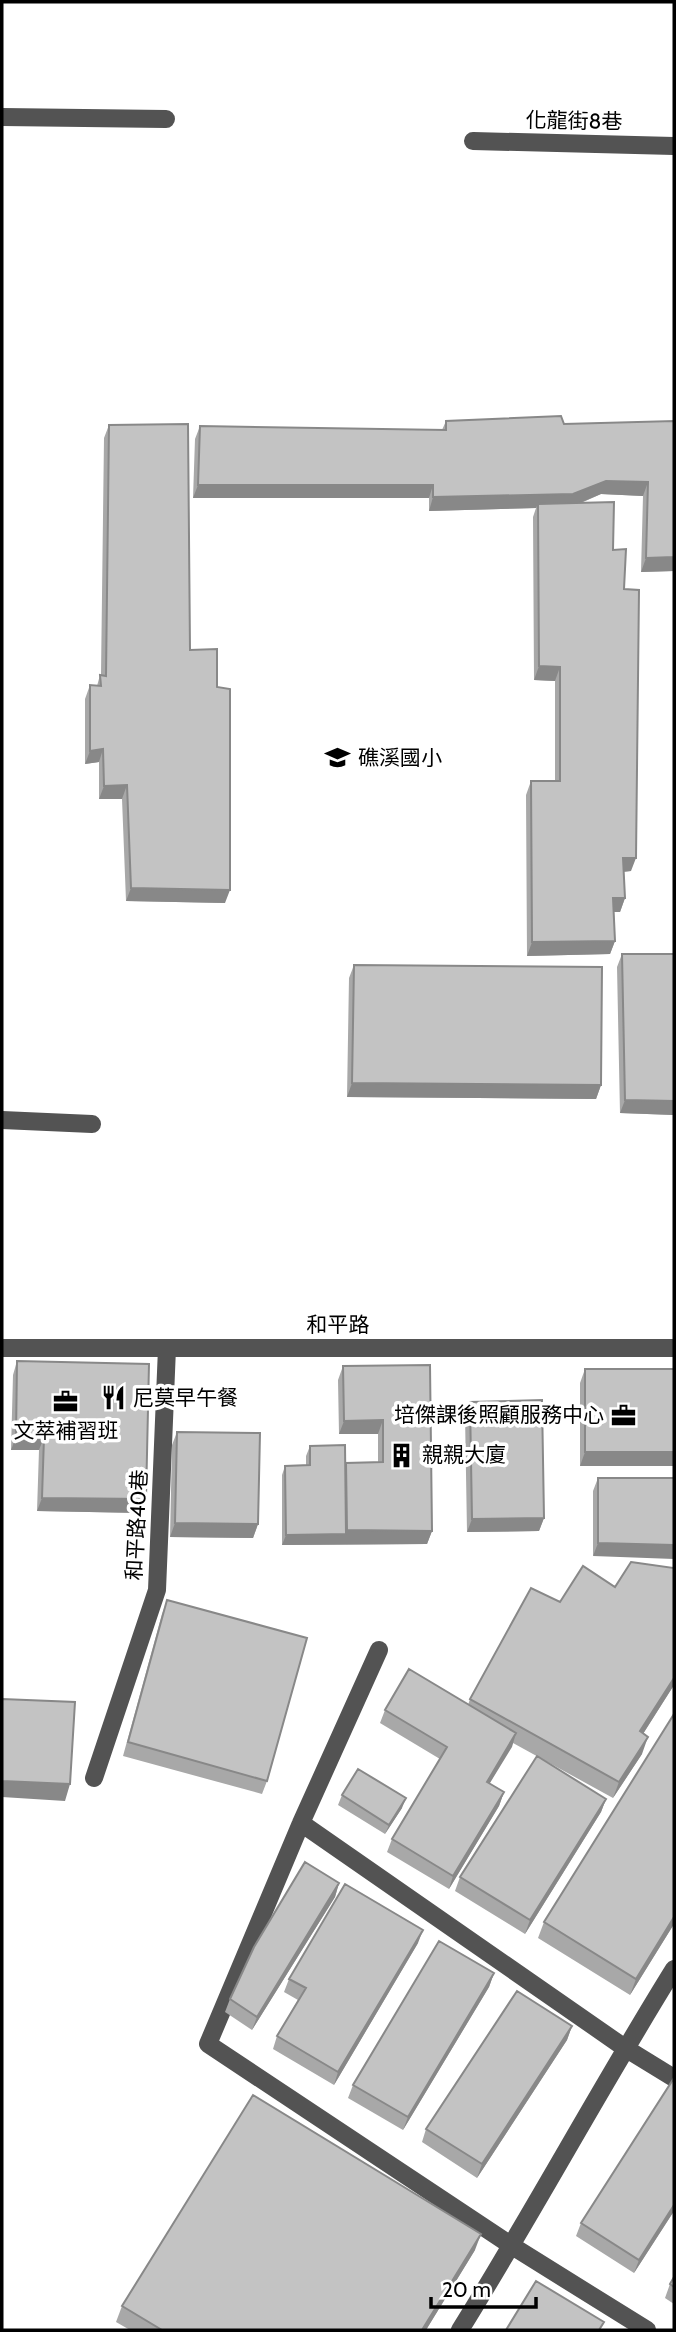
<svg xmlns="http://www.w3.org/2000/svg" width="676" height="2332" font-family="Cabin,'Noto Sans TC',sans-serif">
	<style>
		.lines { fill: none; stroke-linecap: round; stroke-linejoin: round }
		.minor { stroke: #535353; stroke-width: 18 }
		.wall { fill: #a8a8a8 }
		.shaded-wall { fill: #888 }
		.building { fill: #c3c3c3; stroke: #888; stroke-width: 2 }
		.labels { text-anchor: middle; stroke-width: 7; stroke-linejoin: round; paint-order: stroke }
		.street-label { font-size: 21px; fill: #000; stroke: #fff }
		.poi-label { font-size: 21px; fill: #000; stroke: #fff; text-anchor: start }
	</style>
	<rect width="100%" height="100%" fill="#fff"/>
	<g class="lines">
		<path class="minor" d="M2,117L166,119
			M473,141L674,146
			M2,1120L92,1124
			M2,1348H674
			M379,1650L301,1823L208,2044L512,2246L647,2330
			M94,1778L157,1590L167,1348
			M301,1823L625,2048L674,2078
			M460,2330C534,2211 600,2088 674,1969"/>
	</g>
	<path class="wall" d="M446,421L564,424L674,421V571L641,572L643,496L601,494L581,503L613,550L624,589L631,871L624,872L625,898L620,912H614L615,941L610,954L527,956L526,795L531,781H555V681L534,680L533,517L536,508L429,511V498H193L195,439L200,426L442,430Z
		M109,425L190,650L217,687L225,903L126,901L122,799H99V762L85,764V699L90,685L97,686L100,675H101L104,438Z
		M622,954H674V1115L620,1113L617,967Z
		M354,965L601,1085L596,1099L347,1097L349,978Z
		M17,1361L141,1513L37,1511L39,1450H11L13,1375Z
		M430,1365L432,1531L427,1544L282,1545V1475L285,1466L306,1465V1456L310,1446L345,1467L346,1463H378V1434H339L338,1380L343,1366Z
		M585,1369H674V1466H580V1383Z
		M470,1402L544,1518L539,1531L467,1532L465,1415Z
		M177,1432L258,1524L253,1538L170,1537L172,1445Z
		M598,1478H674L593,1556V1491Z
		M674,1568V1685L643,1734L642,1754L613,1798L513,1743L489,1784L504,1792L499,1806L449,1889L387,1852L392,1839L440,1759L380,1723L385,1710L468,1705L470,1699L560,1602Z
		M167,1600L267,1781L262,1794L123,1756L162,1614Z
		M674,1714V1924L630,1995L538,1938L544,1922Z
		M342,1795L402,1808L385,1834L338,1805Z
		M606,1799L601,1812L525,1934L455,1891L460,1877Z
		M339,1883L335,1897L252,2030L225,2012L230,1999Z
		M418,1943L334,2085L273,2049L277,2036L298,2000L284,1992L289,1979Z
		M494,1973L489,1987L403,2130L348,2098L353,2085Z
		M572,2026L567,2040L477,2178L422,2142L426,2129Z
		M674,2078V2211L634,2273L576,2236L581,2223Z
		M475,2250L426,2330H130L116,2322L122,2306Z
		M674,2277V2304L665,2298L670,2284Z"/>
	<path class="shaded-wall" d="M606,481L648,482L643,496L601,494L568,508L538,504L536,508L429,511L433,497Z
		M198,485H433L429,498H193Z
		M674,557V571L641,572L646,558Z
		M539,666L560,667L555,681L534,680Z
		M103,749L99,762L85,764L90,751Z
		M127,785L122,799H99L104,786Z
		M623,858H636L631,871L618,872Z
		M131,888L230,890L225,903L126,901Z
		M613,898H625L620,912H608Z
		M615,941L610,954L527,956L532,942Z
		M352,1083L601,1085L596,1099L347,1097Z
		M625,1100L674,1101V1115L620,1113Z
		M383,1420L378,1434H339L344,1421Z
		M16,1437H44L39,1450H11Z
		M585,1452H674V1466H580Z
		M42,1498L146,1499L141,1513L37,1511Z
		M544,1518L539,1531L467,1532L472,1519Z
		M175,1523L258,1524L253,1538L170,1537Z
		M347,1530L432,1531L427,1544L282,1545L286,1535L346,1534Z
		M598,1543L674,1545V1559L593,1556Z
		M674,1678V1685L634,1748L640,1731Z
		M516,1733L512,1747L482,1796L487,1782Z
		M648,1737L642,1754L613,1798L619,1782Z
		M2,1781L70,1784L65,1801L2,1797Z
		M504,1792L499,1806L449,1889L453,1876Z
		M406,1798L402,1808L385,1834L389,1825Z
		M606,1799L601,1812L525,1934L530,1920Z
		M339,1883L335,1897L252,2030L257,2017Z
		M674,1917V1924L630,1995L636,1979Z
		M423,1930L418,1943L334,2085L338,2072Z
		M494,1973L489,1987L403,2130L408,2117Z
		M572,2026L567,2040L477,2178L482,2164Z
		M674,2205V2211L634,2273L639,2260Z
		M481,2234L475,2250L426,2330H422Z"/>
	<path class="building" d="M561,416L564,424L674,421V557L646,558L648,482L606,481L573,494L433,497V485H198L200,426L446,430V421Z
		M188,424L190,650L217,649V687L230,689V890L131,888L127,785L104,786L103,749L90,751V685L101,686L100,675L106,676L109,425Z
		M614,502L613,550L626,549L624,589L639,590L636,858H623L625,898H613L615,941L532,942L531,781H560V667L539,666L538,504Z
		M622,954H674V1101L625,1100Z
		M354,965L602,967L601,1085L352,1083Z
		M17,1361L149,1364L146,1499L42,1498L44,1437H16Z
		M430,1365L432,1531L347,1530L346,1463L383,1462V1420L344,1421L343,1366Z
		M585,1369H674V1452H585Z
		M542,1400L544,1518L472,1519L470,1402Z
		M177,1432L260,1433L258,1524L175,1523Z
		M345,1445L346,1534L286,1535L285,1466L310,1465V1446Z
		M598,1478H674V1545L598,1543Z
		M631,1562L674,1568V1678L640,1731L648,1737L619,1782L470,1699L531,1588L560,1602L583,1566L615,1587Z
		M167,1600L307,1638L267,1781L128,1742Z
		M409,1669L516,1733L487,1782L504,1792L453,1876L392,1839L447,1747L385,1710Z
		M2,1699L75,1702L70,1784L2,1781Z
		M674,1714V1917L636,1979L544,1922Z
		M537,1756L606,1799L530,1920L460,1877Z
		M358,1769L406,1798L389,1825L342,1795Z
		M305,1862L339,1883L257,2017L230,1999L254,1947Z
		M345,1884L423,1930L338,2072L277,2036L306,1988L289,1979Z
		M439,1941L494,1973L408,2117L353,2085Z
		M517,1991L572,2026L482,2164L426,2129Z
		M674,2078V2205L639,2260L581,2223Z
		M253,2095L481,2234L422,2330H162L122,2306Z
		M674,2277V2287L670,2284Z
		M536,2281L604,2322L599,2330H506Z"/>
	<defs>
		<symbol id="school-bare" viewBox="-9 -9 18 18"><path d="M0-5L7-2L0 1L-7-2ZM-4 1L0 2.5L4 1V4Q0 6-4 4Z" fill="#000" stroke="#fff" stroke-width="2.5" paint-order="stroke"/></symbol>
		<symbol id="restaurant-bare" viewBox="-9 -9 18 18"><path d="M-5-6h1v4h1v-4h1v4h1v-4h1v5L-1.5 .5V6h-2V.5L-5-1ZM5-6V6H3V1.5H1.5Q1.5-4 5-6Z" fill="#000" stroke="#fff" stroke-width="2.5" paint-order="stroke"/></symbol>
		<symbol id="office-bare" viewBox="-9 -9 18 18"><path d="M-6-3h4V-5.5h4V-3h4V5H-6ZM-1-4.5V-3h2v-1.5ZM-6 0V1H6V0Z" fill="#000" stroke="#fff" stroke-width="2.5" paint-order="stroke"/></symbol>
		<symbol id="building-bare" viewBox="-9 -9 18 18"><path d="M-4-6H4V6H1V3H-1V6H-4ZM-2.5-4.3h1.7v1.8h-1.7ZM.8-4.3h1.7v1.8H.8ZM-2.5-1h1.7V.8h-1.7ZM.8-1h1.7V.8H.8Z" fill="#000" stroke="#fff" stroke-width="2.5" paint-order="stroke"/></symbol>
	</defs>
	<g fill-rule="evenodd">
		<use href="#school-bare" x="320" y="740" width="35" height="35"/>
		<use href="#restaurant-bare" x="96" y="1380" width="35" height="35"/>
		<use href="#office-bare" x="48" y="1384" width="35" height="35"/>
		<use href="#office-bare" x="606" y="1398" width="35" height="35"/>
		<use href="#building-bare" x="384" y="1438" width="35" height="35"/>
	</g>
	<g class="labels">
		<g class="street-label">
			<text transform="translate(574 121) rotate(1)" y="7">化龍街8巷</text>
			<text x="338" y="1332">和平路</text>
			<text transform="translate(137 1525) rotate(-87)" y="7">和平路40巷</text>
		</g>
		<g class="poi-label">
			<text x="358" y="765">礁溪國小</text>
			<text x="133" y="1405">尼莫早午餐</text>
			<text x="604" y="1422" text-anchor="end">培傑課後照顧服務中心</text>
			<text x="66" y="1438" text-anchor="middle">文萃補習班</text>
			<text x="422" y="1462">親親大廈</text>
		</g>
	</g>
	<rect width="676" height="2332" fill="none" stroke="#000000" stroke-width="7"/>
	<path d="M431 2297v10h105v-10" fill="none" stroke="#000000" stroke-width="3.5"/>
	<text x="442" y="2297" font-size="21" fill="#000000" stroke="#ffffff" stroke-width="5" paint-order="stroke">20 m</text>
</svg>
